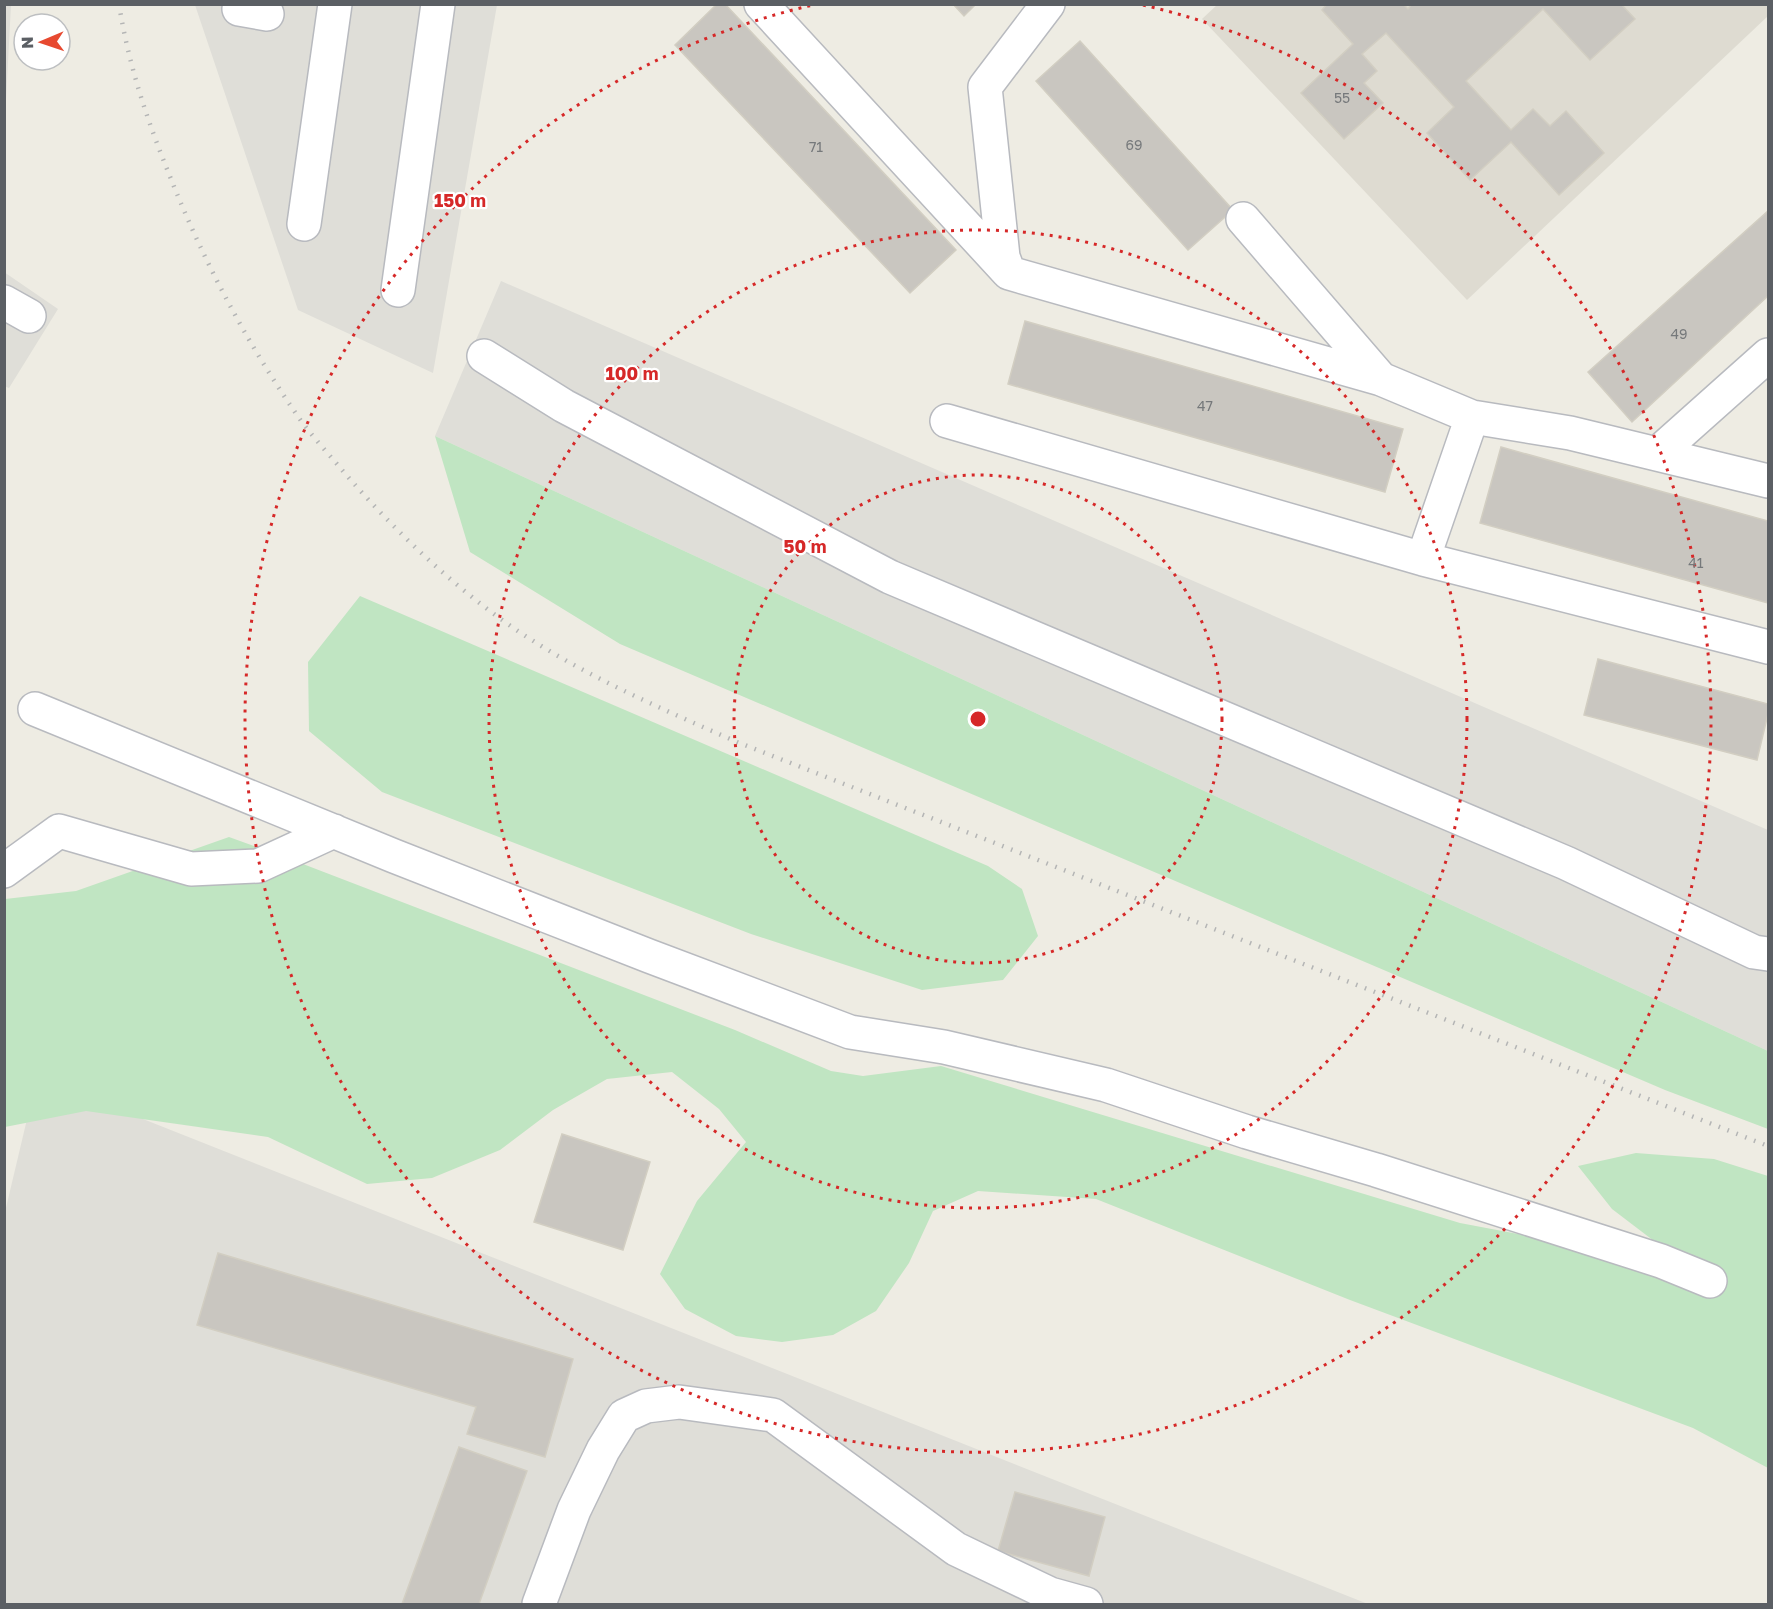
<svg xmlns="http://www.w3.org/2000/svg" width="1773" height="1609" font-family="'Golos Text',sans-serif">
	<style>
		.industrial { fill: #dfded8 }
		.education { fill: #dedbd1 }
		.green { fill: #c0e5c2 }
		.building { fill: #c9c6c0; stroke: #d2cec2; stroke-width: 1.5 }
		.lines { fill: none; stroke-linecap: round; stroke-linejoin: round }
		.minor-casing { stroke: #b8babf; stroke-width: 36 }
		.minor { stroke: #fff; stroke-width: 33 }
		.rail { stroke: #b4b5b5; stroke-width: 4.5; stroke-dasharray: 1.5 8; stroke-linecap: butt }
		.ring { fill: none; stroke: #d62828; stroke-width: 3; stroke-dasharray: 3 6 }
		.labels { text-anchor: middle; stroke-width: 4.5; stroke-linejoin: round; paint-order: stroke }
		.number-label { font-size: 14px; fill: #76797b }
		.centre { fill: #d62828; stroke: #fff; stroke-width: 3 }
		.ring-label { font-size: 18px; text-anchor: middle; font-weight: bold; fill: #d62828; stroke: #fff; stroke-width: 4.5; stroke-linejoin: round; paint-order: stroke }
	</style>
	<rect width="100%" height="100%" fill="#eeece3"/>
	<path class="industrial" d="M5,4L11,5L5,119L4,5Z
		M195,5H497L433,373L298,310Z
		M4,272L58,309L9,388L4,386Z
		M501,281L1768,830V1051L435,436Z
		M37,1077L1368,1604H5V1212Z"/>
	<path class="education" d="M1218,4L1768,5V16L1467,300L1202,19Z"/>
	<path class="green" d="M435,436L1768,1051V1129L1665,1090L620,644L470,552Z
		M360,596L988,866L1022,889L1038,936L1003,980L922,990L751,934L382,792L309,731L308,662Z
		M229,837L303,864L735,1030L831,1071L863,1076L941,1066L1460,1223L1660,1261L1654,1241L1612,1209L1578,1166L1636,1153L1714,1159L1768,1176V1468L1693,1428L1350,1300L1096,1199L978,1191L933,1211L909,1263L876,1311L833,1335L782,1342L736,1336L685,1309L660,1274L697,1201L746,1142L719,1109L672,1072L607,1079L553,1110L500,1150L432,1178L367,1184L268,1137L86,1111L5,1127V899L76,891Z"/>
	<path class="building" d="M717,4H725L956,250L910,293L675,45Z
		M953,4H976L964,16Z
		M1327,4H1403L1408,9L1412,4H1621L1635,19L1590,60L1543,9L1466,81L1511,130L1533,109L1550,126L1566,111L1604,153L1559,195L1511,142L1470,180L1427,133L1454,107L1386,33L1362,54L1377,71L1364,83L1383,103L1344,139L1301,93L1353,44L1322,10Z
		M1080,41L1233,210L1188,250L1036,81Z
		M1768,211V296L1632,422L1588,372Z
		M1025,321L1403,429L1385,492L1008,384Z
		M1501,447L1768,521V603L1480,523Z
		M1598,659L1768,704V714L1757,760L1584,715Z
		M562,1134L650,1162L623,1250L534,1222Z
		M218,1253L573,1359L545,1457L467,1434L476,1407L197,1325Z
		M459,1447L527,1471L479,1604H402Z
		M1015,1492L1105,1517L1089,1576L998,1551Z"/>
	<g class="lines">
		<defs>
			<path id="minor" d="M240,4L239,9L267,14
				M761,4L1008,272
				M1048,4L985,87L1003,257L1009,273L1381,379L1472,417L1570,433L1768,481
				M1243,219L1381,379
				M304,224L335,4
				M398,290L438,4
				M4,302L29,316
				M484,356L564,406L890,577L1566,863L1754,952L1768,954
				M1472,417L1423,559L1768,647
				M947,421L1423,559
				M1657,454L1768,355
				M35,709L394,856L649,956L850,1032L944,1047L1106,1085L1247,1132L1376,1170L1661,1261L1710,1281
				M4,871L59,831L191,869L258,866L334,831
				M539,1604L574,1510L603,1450L624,1416L646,1406L679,1402L773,1415L956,1549L1050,1594L1086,1604"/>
		</defs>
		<use href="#minor" class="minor-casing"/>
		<use href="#minor" class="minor"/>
		<path class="rail" d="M119,4C128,63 147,120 169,174C202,258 245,340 297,415C310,434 327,452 342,470C392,528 449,583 512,627C582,675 660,708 737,742L1768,1146"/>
	</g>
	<g class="ring">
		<circle cx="978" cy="719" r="244"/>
		<circle cx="978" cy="719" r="489"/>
		<path d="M1143 5A733 733 0 1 1 813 5"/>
	</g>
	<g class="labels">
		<g class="number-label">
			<text x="1342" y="103">55</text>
			<text x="1134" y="150">69</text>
			<text x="816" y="152">71</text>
			<text x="1679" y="339">49</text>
			<text x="1205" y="411">47</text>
			<text x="1696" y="568">41</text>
		</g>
	</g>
	<circle cx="978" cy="719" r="9" class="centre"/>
	<g class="ring-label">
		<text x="460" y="207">150 m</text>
		<text x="632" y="380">100 m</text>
		<text x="805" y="553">50 m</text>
	</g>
	<rect width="1773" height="1609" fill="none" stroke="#5b5f64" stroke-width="12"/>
	<g transform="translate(42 42) rotate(268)"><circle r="28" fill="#ffffff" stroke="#bdbfc1" stroke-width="1.5"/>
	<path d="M0-4.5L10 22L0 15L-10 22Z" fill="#e74930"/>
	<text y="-9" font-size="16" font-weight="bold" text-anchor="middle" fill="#5b5f64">N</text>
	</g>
</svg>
